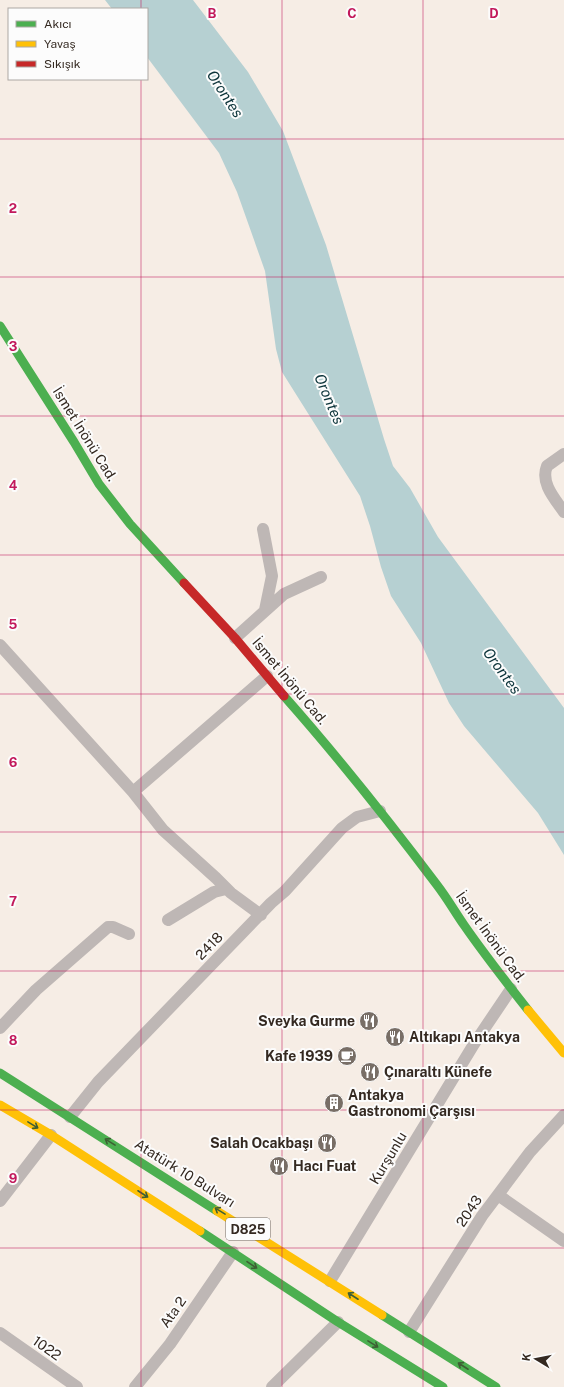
<svg xmlns="http://www.w3.org/2000/svg" width="564" height="1387" font-family="'Public Sans',sans-serif">
	<style>
		.water { fill: #b6d0d2 }
		.lines { fill: none; stroke-linecap: round; stroke-linejoin: round }
		.street { stroke: #beb7b5; stroke-width: 12 }
		.fast { stroke: #4caf50; stroke-width: 9 }
		.slow { stroke: #ffc107; stroke-width: 9 }
		.jam { stroke: #c62828; stroke-width: 9 }
		.oneway { stroke: #3e5f34 }
		.grid { fill: none; stroke: #c2185b; stroke-width: 1; stroke-opacity: 0.55 }
		.labels { text-anchor: middle; stroke-width: 4; stroke-linejoin: round; paint-order: stroke }
		.shield { fill: #fcfcfc; stroke: #706863; stroke-width: 1 }
		.shield-label { font-size: 13px; font-weight: bold; fill: #342921 }
		.street-label { font-size: 14px; fill: #342921; stroke: #fcfcfc }
		.poi-label { font-size: 14px; font-weight: bold; fill: #342921; stroke: #fcfcfc; text-anchor: start }
		.water-label { font-size: 15px; font-style: italic; fill: #0d353b; stroke: #fcfcfc }
		.grid-label { font-size: 13px; text-anchor: middle; font-weight: bold; fill: #c2185b; stroke: #fcfcfc; stroke-width: 4; stroke-linejoin: round; paint-order: stroke }
	</style>
	<rect width="100%" height="100%" fill="#f6ede5"/>
	<path class="water" d="M105,0H193L248,72L283,131L326,245L384,439L393,466L410,488L438,537L564,708V855L538,813L464,726L449,703L421,643L391,596L381,567L370,526L360,496L282,372L276,349L265,271L237,192L219,153L147,57V9H112Z"/>
	<g class="lines">
		<path class="street" d="M564,454L547,466C540,483 555,499 564,512
			M263,529L272,576L265,610
			M235,638L284,594L321,577
			M0,645L133,792L163,830L216,878L231,893L261,915
			M133,792L267,676
			M168,920L214,892L226,889
			M0,1028L36,990L108,927H113L129,934
			M70,1117L98,1082L271,903L285,891L342,828L357,817L380,811
			M498,1195L564,1241
			M0,1201L51,1135
			M330,1281L474,1044L511,989
			M409,1332L482,1216L530,1152L564,1115
			M0,1333L77,1387
			M135,1387L170,1344L233,1252
			M272,1387L338,1322"/>
		<path class="fast" d="M0,326L74,442L99,484L130,524L184,583
			M284,696C338,757 388,820 437,885C447,898 455,912 464,925C484,954 506,982 528,1010
			M0,1073L217,1211
			M200,1231L338,1322L443,1387
			M382,1315L496,1387"/>
		<path class="slow" d="M528,1010L564,1053
			M0,1105L51,1135L200,1231
			M217,1211L382,1315"/>
		<path class="jam" d="M184,583L235,638L284,696"/>
	</g>
	<defs><path id="oneway-shaft" d="M-6 0H5M1.5-3L5.5 0L1.5 3" fill="none" stroke-width="1.6" stroke-linecap="round" stroke-linejoin="round"/></defs>
	<g class="oneway">
		<use href="#oneway-shaft" transform="translate(33 1125) rotate(31)"/>
		<use href="#oneway-shaft" transform="translate(110 1142) rotate(-148)"/>
		<use href="#oneway-shaft" transform="translate(143 1194) rotate(33)"/>
		<use href="#oneway-shaft" transform="translate(220 1211) rotate(-148)"/>
		<use href="#oneway-shaft" transform="translate(252 1265) rotate(34)"/>
		<use href="#oneway-shaft" transform="translate(353 1296) rotate(-147)"/>
		<use href="#oneway-shaft" transform="translate(373 1344) rotate(32)"/>
		<use href="#oneway-shaft" transform="translate(463 1366) rotate(-147)"/>
	</g>
	<path class="grid" d="M141,0V9M282,0V1387M423,0V1387M141,79V1387M0,139H564M0,277H564M0,416H564M0,555H564M0,694H564M0,832H564M0,971H564M0,1110H564M0,1248H564"/>
	<defs>
		<symbol id="restaurant-disc" viewBox="-11 -11 22 22"><circle r="9.5" fill="#786e66" stroke="#fcfcfc"/><path d="M-5-6h1v4h1v-4h1v4h1v-4h1v5L-1.5 .5V6h-2V.5L-5-1ZM5-6V6H3V1.5H1.5Q1.5-4 5-6Z" fill="#fff"/></symbol>
		<symbol id="cafe-disc" viewBox="-11 -11 22 22"><circle r="9.5" fill="#786e66" stroke="#fcfcfc"/><path d="M-5.5-4.5H6V0H3Q3 3.5 0 3.5H-2.5Q-5.5 3.5-5.5 0ZM3-3.2v2h1.7v-2ZM-6 4.5H4V6H-6Z" fill="#fff"/></symbol>
		<symbol id="building-disc" viewBox="-11 -11 22 22"><circle r="9.5" fill="#786e66" stroke="#fcfcfc"/><path d="M-4-6H4V6H1V3H-1V6H-4ZM-2.5-4.3h1.7v1.8h-1.7ZM.8-4.3h1.7v1.8H.8ZM-2.5-1h1.7V.8h-1.7ZM.8-1h1.7V.8H.8Z" fill="#fff"/></symbol>
	</defs>
	<g fill-rule="evenodd">
		<use href="#restaurant-disc" x="358" y="1010" width="22" height="22"/>
		<use href="#restaurant-disc" x="384" y="1026" width="22" height="22"/>
		<use href="#cafe-disc" x="336" y="1045" width="22" height="22"/>
		<use href="#restaurant-disc" x="359" y="1061" width="22" height="22"/>
		<use href="#building-disc" x="323" y="1092" width="22" height="22"/>
		<use href="#restaurant-disc" x="316" y="1132" width="22" height="22"/>
		<use href="#restaurant-disc" x="268" y="1155" width="22" height="22"/>
	</g>
	<g class="labels">
		<rect class="shield" x="226" y="1218" width="44" height="22" rx="3"/>
		<g class="shield-label">
			<text x="248" y="1234">D825</text>
		</g>
		<g class="street-label">
			<text transform="translate(85 434) rotate(58)" y="5">İsmet İnönü Cad.</text>
			<text transform="translate(290 681) rotate(50)" y="5">İsmet İnönü Cad.</text>
			<text transform="translate(491 937) rotate(54)" y="5">İsmet İnönü Cad.</text>
			<text transform="translate(209 946) rotate(-46)" y="5">2418</text>
			<text transform="translate(388 1158) rotate(-59)" y="5">Kurşunlu</text>
			<text transform="translate(185 1173) rotate(32)" y="5">Atatürk 10 Bulvarı</text>
			<text transform="translate(469 1211) rotate(-56)" y="5">2043</text>
			<text transform="translate(173 1312) rotate(-55)" y="5">Ata 2</text>
			<text transform="translate(47 1348) rotate(35)" y="5">1022</text>
		</g>
		<g class="poi-label">
			<text x="355" y="1026" text-anchor="end">Sveyka Gurme</text>
			<text x="409" y="1042">Altıkapı Antakya</text>
			<text x="333" y="1061" text-anchor="end">Kafe 1939</text>
			<text x="384" y="1077">Çınaraltı Künefe</text>
			<text x="348" y="1100">Antakya<tspan x="348" dy="16">Gastronomi Çarşısı</tspan></text>
			<text x="313" y="1148" text-anchor="end">Salah Ocakbaşı</text>
			<text x="293" y="1171">Hacı Fuat</text>
		</g>
		<g class="water-label">
			<text transform="translate(225 94) rotate(57)" y="5">Orontes</text>
			<text transform="translate(329 399) rotate(67)" y="5">Orontes</text>
			<text transform="translate(502 671) rotate(54)" y="5">Orontes</text>
		</g>
	</g>
	<g class="grid-label">
		<text x="212" y="18">B</text>
		<text x="352" y="18">C</text>
		<text x="494" y="18">D</text>
		<text x="13" y="213">2</text>
		<text x="13" y="351">3</text>
		<text x="13" y="490">4</text>
		<text x="13" y="629">5</text>
		<text x="13" y="767">6</text>
		<text x="13" y="906">7</text>
		<text x="13" y="1045">8</text>
		<text x="13" y="1183">9</text>
	</g>
	<rect x="8" y="8" width="140" height="72" fill="#fcfcfc" stroke="#aca8a4"/>
	<rect x="16" y="21" width="20" height="6" fill="#4caf50" stroke="#aca8a4"/>
	<text x="44" y="28" font-size="12" fill="#342921">Akıcı</text>
	<rect x="16" y="41" width="20" height="6" fill="#ffc107" stroke="#aca8a4"/>
	<text x="44" y="48" font-size="12" fill="#342921">Yavaş</text>
	<rect x="16" y="61" width="20" height="6" fill="#c62828" stroke="#aca8a4"/>
	<text x="44" y="68" font-size="12" fill="#342921">Sıkışık</text>
	<g transform="translate(536 1359) rotate(280)" stroke="#fcfcfc" stroke-width="3" paint-order="stroke">
	<path d="M0-3L7 15L0 10L-7 15Z" fill="#342921"/>
	<text y="-6" font-size="11" font-weight="bold" text-anchor="middle" fill="#342921">K</text>
	</g>
</svg>
